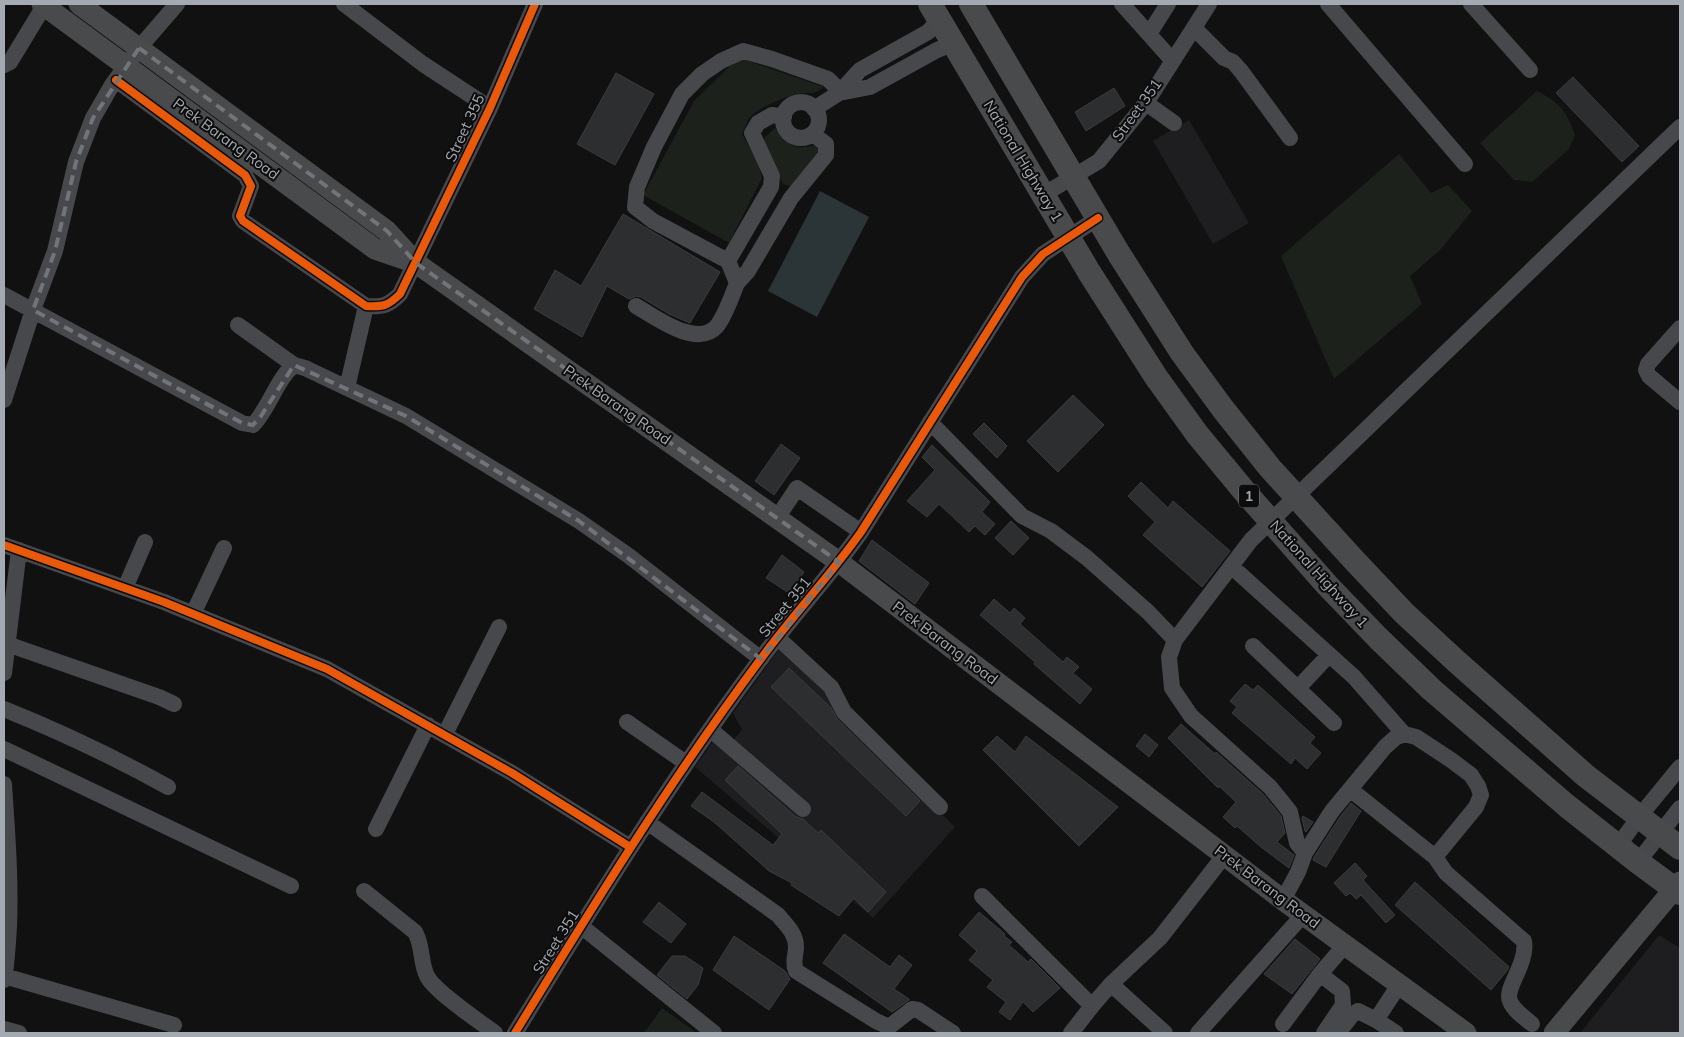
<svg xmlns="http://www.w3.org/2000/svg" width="1684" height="1037" font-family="Mulish,sans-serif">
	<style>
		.built { fill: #1e1e20 }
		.green { fill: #1c211c }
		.water { fill: #2b3437 }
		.building { fill: #2d2e2f; stroke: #3a3c3e }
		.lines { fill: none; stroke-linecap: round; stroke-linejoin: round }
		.minor { stroke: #46484b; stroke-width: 16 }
		.major { stroke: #494a4c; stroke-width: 21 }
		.highway { stroke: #494a4b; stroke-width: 24 }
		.cycleway-casing { stroke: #0c0c0d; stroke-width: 11 }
		.cycleway { stroke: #e8590c; stroke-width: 8 }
		.marked { fill: none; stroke: #717479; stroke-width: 4; stroke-dasharray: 10 6; stroke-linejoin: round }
		.labels { text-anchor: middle; stroke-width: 4; stroke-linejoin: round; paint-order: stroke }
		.shield { fill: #0c0c0d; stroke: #767b80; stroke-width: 1 }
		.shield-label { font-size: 14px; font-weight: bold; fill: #a4aab1 }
		.street-label { font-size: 15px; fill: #a4aab1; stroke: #0c0c0d }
	</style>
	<rect width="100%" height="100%" fill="#111112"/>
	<path class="built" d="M1189,120L1249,223L1213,244L1153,141Z
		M779,649L828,691L838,712L955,827L873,918L695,767L714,740H733L742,730L733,713Z
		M1659,935L1680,948V1033H1580Z"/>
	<path class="green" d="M742,59L824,87C811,97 812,91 798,94C786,96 760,107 751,116C747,120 745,129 742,134L758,163L762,178L729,243L643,195L694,101L730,66Z
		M1537,91C1560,103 1567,111 1575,135L1569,149L1532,182L1514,180L1480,143Z
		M775,128C791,147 792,150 817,145L821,152L792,187L783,184L762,140Z
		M1399,154L1431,193L1448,185L1472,211L1440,250L1410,276L1422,304L1334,379L1281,256Z
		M662,1008L697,1033H644Z"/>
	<path class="water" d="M820,191L869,217L817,317L768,291Z"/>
	<path class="building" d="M616,73L654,94L615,165L577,144Z
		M1573,77L1639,146L1622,162L1556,93Z
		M1114,88L1125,106L1086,131L1075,112Z
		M623,214L720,272L690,323L669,314L641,297L636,296L629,299L607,286L582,337L534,309L555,270L581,286Z
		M1073,395L1104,425L1058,472L1027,441Z
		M984,423L1007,446L997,458L973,434Z
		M781,444L800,458L774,495L755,481Z
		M932,445L990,502L982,512L995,524L985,535L975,526L969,532L939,504L927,517L907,501L935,470L922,457Z
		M1141,482L1168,508L1173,501L1230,551L1202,587L1143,535L1155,522L1128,496Z
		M1011,521L1029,538L1013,555L995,538Z
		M872,540L929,583L915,604L859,561Z
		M782,555L804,572L789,593L766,578Z
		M994,599L1010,613L1014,608L1025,618L1020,624L1063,662L1067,657L1079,667L1073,673L1092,689L1080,704L1034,664L1035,662L980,615Z
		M789,668L831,708L837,719L920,801L906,816L771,687Z
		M1245,684L1253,690L1258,685L1315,737L1310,743L1321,753L1307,769L1295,758L1291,764L1232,713L1237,707L1230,701Z
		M1181,724L1215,754L1216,752L1263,794L1281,816L1285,833L1277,842L1294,855L1289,868L1261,847L1237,826L1235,828L1223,817L1236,802L1219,786L1218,788L1168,738Z
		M1145,734L1158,745L1149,757L1136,746Z
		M997,736L1015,752L1026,736L1118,807L1079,846L983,750Z
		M738,766L796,817L803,819L818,833L821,830L886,892L868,912L854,898L839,916L791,885L792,883L769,871L714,822L691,806L702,792L773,845L782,834L725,780Z
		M1351,803L1361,811L1326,867L1313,860L1314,857L1340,817Z
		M1303,816L1313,822L1306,832L1305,831L1302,818Z
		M1355,863L1367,876L1363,880L1395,915L1386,923L1361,895L1356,899L1350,893L1346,896L1334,883Z
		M1415,882L1509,967L1506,972L1491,990L1395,905Z
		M659,902L686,924L671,943L643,922Z
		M979,912L1005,934L1004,936L1012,942L1009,945L1028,962L1031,959L1060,988L1033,1012L1023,1002L1010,1020L999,1012L1006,1002L987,987L993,980L969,960L977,951L959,935Z
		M844,934L890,967L899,955L912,965L894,989L909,999V1000L892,1012L823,963Z
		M734,936L785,971L790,979L769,1010L713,970Z
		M1295,939L1320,959L1292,994L1264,974Z
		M672,956H685L703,968L698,985L687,999L657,975Z"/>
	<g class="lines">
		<path class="minor" d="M344,4L423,64L490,108
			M1122,4L1172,60
			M1328,4L1465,164
			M1471,4L1530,70
			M1194,28L1224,58L1233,62L1241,71L1290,138
			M1149,34L1168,4
			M4,65L10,62L44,6
			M116,80L245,175L251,186L240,216L243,221L366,306C383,307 388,306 400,294L490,108L535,4
			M839,93L860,70L928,32L939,20
			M839,93L870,87L937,50L953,44
			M783 120a18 18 0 1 1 36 0a18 18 0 1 1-36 0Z
			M1146,103L1174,123
			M1043,195L1099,161L1146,103L1209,4
			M728,261L771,187L772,176L752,133L758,123L772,115L784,117
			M737,283L748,271L791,198L826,155V144L813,134
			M4,295L242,423L253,425C270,407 276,380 294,365
			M636,306C655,317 697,349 717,326C725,316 732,296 737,283L728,261L653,221L635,207L637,187L654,147L682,94L702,74L721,61L743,51L772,59L828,79L834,85L839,93L814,109
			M238,325L294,365L305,368L406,416L579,521L629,556L761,659
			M1680,328L1648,364L1646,370L1649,376L1680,402
			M347,388L366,306
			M4,400L33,310L55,251L76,162L93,118L112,85L139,48L177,4
			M930,422L1022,516L1051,531L1087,558L1148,612L1175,640L1169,657L1172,688L1191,716L1270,787L1283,803L1290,812L1297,843L1305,853L1298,872L1283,900
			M777,518L797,488L861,532
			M4,545L164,602L327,669L512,773L630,847
			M1231,566L1354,677L1404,734
			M125,588L145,542
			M193,614L224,548
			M778,638L831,687L844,712L940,807
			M1175,640L1251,540L1680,127
			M7,644L159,697L174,704
			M1253,646L1334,723
			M4,673L19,550
			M1298,688L1329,655
			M4,709C61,732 114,757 168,787
			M627,722L686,763
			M710,729L803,809
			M445,734L499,627
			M4,749L291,886
			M4,784C7,831 11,878 9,926C8,944 7,962 4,980
			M1351,790L1435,857L1446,873L1524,941C1528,964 1504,988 1510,1001C1513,1010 1525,1018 1532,1024
			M647,822L778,915C786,925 796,933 796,947C796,956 792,962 796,971L876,1021L889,1027L912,1009L918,1010L953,1033
			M376,829L428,725
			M1618,846L1639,817L1680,767
			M1305,853L1332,811L1385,747L1395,738L1404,734L1416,737L1451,760L1471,775L1478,786L1481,795L1476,807L1435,857
			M1638,862L1680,808
			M364,891L415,932C423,945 420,962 427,976C434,991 480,1022 495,1033
			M982,896L1092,1006
			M581,926L714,1033
			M4,976L174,1025
			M1111,984L1165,1033
			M1376,1020L1399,985
			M1283,1024L1320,974
			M4,1029L19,1033
			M515,1033C593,906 671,779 760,660C792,616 829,577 861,532L1022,277L1043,254L1098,218
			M1071,1033L1092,1006L1111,984L1160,938L1224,856
			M1198,1033L1303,915
			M1324,1033L1343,1005L1342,991L1320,974L1345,945
			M1338,1033L1352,1015L1358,1011L1376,1020L1396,1033"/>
		<path class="major" d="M42,4L375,249L413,262
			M79,4L387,231L416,263L839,562L1283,900L1466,1033
			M1554,1033L1680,882"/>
		<path class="highway" d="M930,4L1089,272L1156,377L1197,434L1245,492L1327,585L1378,638L1432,690L1567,806L1638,862L1680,893
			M971,4L1119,254L1182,353L1223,409L1270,468L1353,559L1404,613L1457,662L1586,776L1680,848"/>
		<defs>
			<path id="cycleway" d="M116,80L245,175L251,186L240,216L243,221L366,306C383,307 388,306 400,294L490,108L535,4
				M4,545L164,602L327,669L512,773L630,847
				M515,1033C593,906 671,779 760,660C792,616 829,577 861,532L1022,277L1043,254L1098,218"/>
		</defs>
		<use href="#cycleway" class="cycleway-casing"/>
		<use href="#cycleway" class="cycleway"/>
	</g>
	<path class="marked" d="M139,48L387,231L416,263L839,562L761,659L579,521L406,416L294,365L261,416L253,425L242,423L33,310L55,251L76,162L93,118Z"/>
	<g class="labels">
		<rect class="shield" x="1239" y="484.5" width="20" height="23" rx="4"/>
		<g class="shield-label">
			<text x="1249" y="501">1</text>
		</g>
		<g class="street-label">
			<text transform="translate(1137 110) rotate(-54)" y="5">Street 351</text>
			<text transform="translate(465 128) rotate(-65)" y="5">Street 355</text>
			<text transform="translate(226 139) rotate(36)" y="5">Prek Barang Road</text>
			<text transform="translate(1023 161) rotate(59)" y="5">National Highway 1</text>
			<text transform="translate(617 405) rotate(35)" y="5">Prek Barang Road</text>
			<text transform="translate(1319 574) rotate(48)" y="5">National Highway 1</text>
			<text transform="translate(785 607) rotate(-51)" y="5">Street 351</text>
			<text transform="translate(945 643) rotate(37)" y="5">Prek Barang Road</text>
			<text transform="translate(1267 887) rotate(37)" y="5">Prek Barang Road</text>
			<text transform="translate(556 942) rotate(-58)" y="5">Street 351</text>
		</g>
	</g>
	<rect width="1684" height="1037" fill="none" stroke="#a4aab1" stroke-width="10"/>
</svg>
